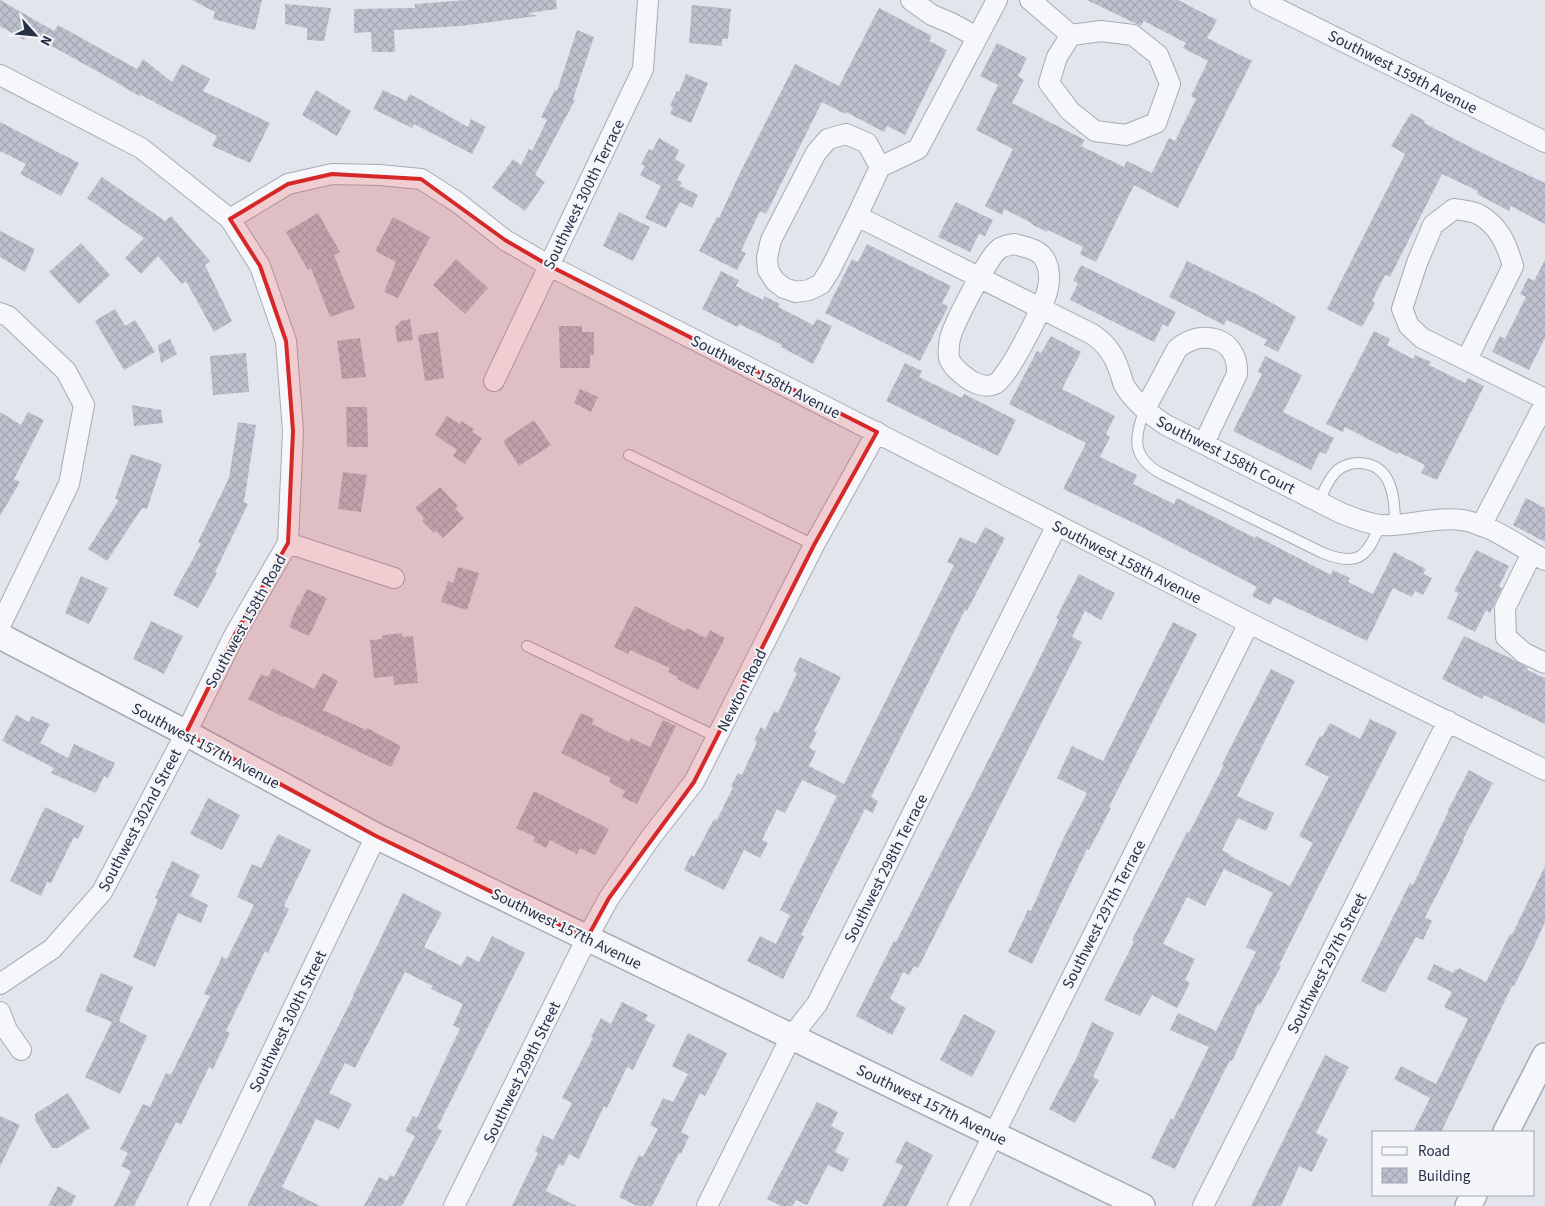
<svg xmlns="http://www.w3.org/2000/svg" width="1545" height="1206" font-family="'Source Sans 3',sans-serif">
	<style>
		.building { fill: url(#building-cross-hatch) }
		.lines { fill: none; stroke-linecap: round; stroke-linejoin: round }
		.service-casing { stroke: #a7abb7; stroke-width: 12 }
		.minor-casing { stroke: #a7abb7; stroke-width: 22 }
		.tertiary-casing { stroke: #a7abb7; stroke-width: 28 }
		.service { stroke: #f6f7fa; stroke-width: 10 }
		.minor { stroke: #f6f7fa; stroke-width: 20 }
		.tertiary { stroke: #f6f7fa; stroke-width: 25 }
		.marked { fill: #d62828; fill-opacity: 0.2; stroke: #d62828; stroke-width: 4; stroke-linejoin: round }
		.labels { text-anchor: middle; stroke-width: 4; stroke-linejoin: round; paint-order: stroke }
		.street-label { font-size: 16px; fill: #283047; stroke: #f3f5f9 }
	</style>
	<defs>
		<pattern id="building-cross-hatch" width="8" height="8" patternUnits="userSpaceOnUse" patternTransform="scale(1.25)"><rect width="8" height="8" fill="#bcc1cd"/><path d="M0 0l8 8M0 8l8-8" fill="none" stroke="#a2a6b1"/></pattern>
	</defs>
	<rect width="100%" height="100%" fill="#e3e5ec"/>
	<path class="building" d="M0,0L54,31L58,25L137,69L143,59L172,82L182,64L210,79L203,91L270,123L250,163L212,146L217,136L141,95L139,96L104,75L28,33L24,40L0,26Z
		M192,0H262L255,30L213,19L215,12Z
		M466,0H556L557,9L528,13L537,16L461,26L394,30L395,52H372L371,32L354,33V9L415,8V4Z
		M1087,0H1178L1217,20L1207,38L1252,61L1178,208L1134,185L1096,262L1080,254L1083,247L1048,230L1047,232L1031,224L1032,223L1004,209L1002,215L985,206L1013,149L976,130L998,85L980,76L997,43L1027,58L1018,76L1024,80L1012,103L1085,140L1081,146L1124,167L1127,161L1152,173L1169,138L1175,141L1196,99L1191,96L1208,61L1183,48L1186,43L1144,21L1141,26Z
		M285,4L331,8L324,41L307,40V28L285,24Z
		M692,5L731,9L728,39H722V46L689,43Z
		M879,8L932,36L929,41L947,50L905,135L887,126L884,132L846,112L845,114L822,102L766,214L760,211L741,251L746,253L737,270L699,251L717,217L719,218L739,175L795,64L839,86Z
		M577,30L594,37L573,99L575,100L535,175L545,182L525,211L492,188L513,159L521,165L529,149L532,151L547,120L541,117L555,90L557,91Z
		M686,74L708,83L691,123L670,114L673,107L670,106L677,91L679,92Z
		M316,90L351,111L337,136L302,115Z
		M383,90L406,101L410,94L468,127L471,119L486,127L472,154L414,124L412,128L373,109Z
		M1411,113L1425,121L1424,123L1474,149L1545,183V224L1511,206L1509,211L1477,194L1478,191L1442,174L1390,277L1385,275L1372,301L1375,303L1362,327L1327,309L1405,154L1391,146Z
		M0,122L79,163L61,196L20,174L26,164L0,151Z
		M659,138L679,150L675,159L685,165L677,180L682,182L680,186L698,195L692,208L680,202L666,228L645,218L661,186L640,175L645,166L641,164L649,149L652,151Z
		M102,177L165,221L171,216L210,261L205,265L232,321L214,332L186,281L182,284L158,256L141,274L125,258L144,238L87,198Z
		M956,202L993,220L985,236L979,234L970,252L938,237Z
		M619,212L650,227L633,261L603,246Z
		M318,213L340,252L334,255L355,308L330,317L311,268L308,270L286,232Z
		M393,217L430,237L398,298L384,292L396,262L375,251Z
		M0,231L35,249L25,272L0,257Z
		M81,243L110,275L79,304L49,272Z
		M867,244L951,286L942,303L948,307L920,361L825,313L852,259L858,262Z
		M456,259L488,288L465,314L433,285Z
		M1545,260V338L1529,370L1492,352L1500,336L1505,339L1526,297L1520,294L1528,278L1534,281Z
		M1187,261L1260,296L1296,317L1278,352L1264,345L1267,340L1240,326L1227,320L1224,325L1169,297Z
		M1081,265L1176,312L1168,327L1163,324L1154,342L1070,300L1078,283L1073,281Z
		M721,271L739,280L736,286L763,300L764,296L780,304L778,307L796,316L813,325L817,319L832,326L813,364L781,347L782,345L739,324L737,327L702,309Z
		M115,309L125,326L135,320L155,352L124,370L95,321Z
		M410,319L413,340L397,342L395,327L401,321Z
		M559,326H582V332H594V355H590V368H560Z
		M1374,331L1390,339L1387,345L1413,359L1415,355L1431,362L1429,365L1465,383L1468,378L1484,386L1437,480L1421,473L1425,465L1398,452L1397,454L1345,427L1343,432L1326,424Z
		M438,332L444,378L425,381L418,335Z
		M1051,336L1081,352L1062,389L1115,416L1106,434L1110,437L1100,457L1137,475L1133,484L1174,504L1177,498L1255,538L1256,536L1331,575L1333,570L1350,578L1348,582L1373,594L1394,552L1426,569L1423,574L1432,578L1423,595L1415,591L1412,597L1393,588L1367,641L1274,597L1270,605L1252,596L1257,587L1136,524L1063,489L1086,443L1009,404L1037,351L1041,353Z
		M360,338L366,377L342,379L337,341Z
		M170,339L177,354L161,363L158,345Z
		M246,353L249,392L213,395L210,356Z
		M1265,356L1302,375L1283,412L1334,438L1326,454L1320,452L1311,470L1233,431L1262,374L1258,372Z
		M905,363L922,371L919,377L962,398L964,394L1016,420L998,456L886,401Z
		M580,389L598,397L591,412L574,403Z
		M132,405L161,410L163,423L134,426Z
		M346,407H367L368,447H347Z
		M0,412L21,425L28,412L44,420L14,479L20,482L0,516Z
		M447,416L460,424L461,421L474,429L472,432L482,438L465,464L453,456L457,450L435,435Z
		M534,420L551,445L519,466L503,441Z
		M238,422L256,425L244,502L248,504L215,572L217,573L198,608L173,595L201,544L198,542L229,478Z
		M131,454L162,464L147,509L142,508L107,561L88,549L119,500L115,499Z
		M343,472L367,475L361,512L338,509Z
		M440,487L458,506L455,508L464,518L443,538L436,531L434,533L422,521L424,518L415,508Z
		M1526,498L1545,508V542L1513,525Z
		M985,527L1005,538L967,611L965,610L936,667L871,797L878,801L873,813L865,809L801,935L804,936L783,979L747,961L760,936L776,944L790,915L780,910L837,796L802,780L785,813L777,809L762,840L768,843L760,858L744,850L724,890L684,870L691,855L694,857L714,819L717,820L733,787L731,786L738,773L742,775L757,742L754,740L761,727L765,730L774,711L778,713L797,673L793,671L800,657L841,677L814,731L817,732L809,748L816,751L809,766L844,784L954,565L947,562L960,537L976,544Z
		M1476,550L1509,566L1499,586L1502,588L1490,613L1486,610L1475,632L1447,618L1459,593L1454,591Z
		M458,567L479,573L467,610L441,602L448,581L453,583Z
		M1079,574L1115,593L1101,620L1085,611L1072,637L1082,642L1004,798L918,968L914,966L909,975L903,972L890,999L906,1008L892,1035L856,1016L894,941L896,942L1035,668L1059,619L1056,618Z
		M81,576L108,588L89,624L65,613Z
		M307,589L327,598L309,636L289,627L298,604L299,605Z
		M635,606L685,631L687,628L706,638L710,630L725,638L698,690L677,679L678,677L668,672L670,668L630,650L628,654L614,647Z
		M151,621L183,636L164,674L133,659Z
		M1173,622L1197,634L1109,807L1111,808L1089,850L1087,849L1032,964L1008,952L1028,910L1031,911L1064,837L1087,793L1057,778L1072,746L1103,761Z
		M402,633L403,637L413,636L418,683L394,685L393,676L374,678L370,640L382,639V636L386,635Z
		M1464,636L1516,661L1528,668L1527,670L1545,678V724L1484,695L1482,699L1442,679Z
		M273,668L314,689L323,673L338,681L323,710L366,730L367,728L401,746L391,767L284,716L283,717L248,699L261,674L268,677Z
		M1271,669L1295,681L1237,796L1274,813L1266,831L1238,818L1222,850L1231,855L1230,856L1290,886L1313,843L1299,836L1329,777L1305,765L1320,736L1322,737L1330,723L1360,739L1370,719L1397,732L1309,905L1279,965L1281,966L1260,1005L1258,1004L1232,1061L1230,1060L1175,1169L1151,1158L1171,1118L1173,1120L1209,1047L1170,1030L1178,1013L1216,1031L1256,952L1246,947L1273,893L1224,869L1205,906L1187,897L1163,944L1195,959L1185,980L1190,983L1177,1008L1152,995L1140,1016L1104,1000L1134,942L1132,940L1187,832L1189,833L1224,765L1222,764Z
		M581,713L594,719L592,724L629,742L631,738L650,747L663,720L676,726L637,804L622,797L625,791L609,782L611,778L561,753Z
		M16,715L29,722L32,716L50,724L40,743L68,758L74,744L115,763L108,778L104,776L96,793L51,773L54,768L2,741Z
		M1469,770L1493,783L1463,839L1464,840L1444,881L1425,917L1432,921L1423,940L1416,937L1385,993L1361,981L1410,883L1413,885L1449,810H1448Z
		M534,791L609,829L595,855L580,848L577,854L550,840L546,848L533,841L535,837L516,828Z
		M208,798L240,815L222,850L190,834Z
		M45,807L84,826L78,839L74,837L51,883L47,882L41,896L10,881Z
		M278,834L311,850L284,906L289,909L268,953L265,951L226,1031L230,1033L213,1069L209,1067L181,1125L176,1122L134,1206H114L131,1171L121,1166L128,1153L120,1149L143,1104L150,1107L166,1073L171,1075L210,996L204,994L222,957L227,959L254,905L237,897L252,864L261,868Z
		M172,861L200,875L190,896L208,905L201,923L178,913L155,967L133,957L158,900L155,898Z
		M1545,866V922L1534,946L1514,986H1512L1441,1132H1413L1430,1098L1394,1079L1401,1066L1436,1084L1468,1019L1444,1007L1452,992L1427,979L1434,964L1453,973L1456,969L1458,970L1459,968L1486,982L1510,934L1512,935Z
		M403,893L442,913L424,947L461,966L467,956L479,962L492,936L525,953L437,1128L442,1131L402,1206H364L379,1177L387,1181L390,1175L394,1177L415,1136L405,1131L413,1116L417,1118L460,1029L453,1025L463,1004L431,989L433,986L405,972L355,1068L345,1063L329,1093L352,1104L339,1129L316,1119L282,1187L320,1206H247L354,995H353Z
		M101,973L133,987L119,1021L147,1036L120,1094L85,1077L112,1022L85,1011Z
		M622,1002L648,1015L645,1020L655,1025L633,1070L627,1067L607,1108L604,1106L579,1159L569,1154L563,1166L559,1164L546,1191L577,1206H512L538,1153L535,1151L543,1135L553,1140L572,1103L562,1098L593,1038L591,1037L601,1018L611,1024Z
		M964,1014L996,1031L972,1077L940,1060Z
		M1092,1022L1114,1033L1093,1077L1099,1080L1075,1123L1049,1109L1077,1057Z
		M688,1033L727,1053L705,1096L700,1093L681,1132L689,1136L681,1154L679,1153L652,1206H637L619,1197L639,1155L643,1157L658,1129L650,1125L663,1098L673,1102L688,1074L672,1066Z
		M1325,1055L1349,1067L1316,1133L1328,1139L1312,1172L1299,1166L1281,1206H1251Z
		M68,1093L90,1128L58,1148H52L35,1120V1114Z
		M817,1102L838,1112L831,1126L844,1133L835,1152L849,1159L843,1172L828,1165L807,1205L796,1200L792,1206H781L767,1199Z
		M0,1116L20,1125L0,1167Z
		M906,1141L933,1155L907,1206H882L903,1166L895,1162Z
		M58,1186L76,1196L71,1206H48Z"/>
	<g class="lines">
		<defs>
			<path id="service" d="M1145,409C1133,439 1132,458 1162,474L1323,553C1358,567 1367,557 1380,525
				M629,455L814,545
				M1319,502C1323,493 1327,482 1334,474C1339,467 1350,463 1358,463C1393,463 1395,499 1395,525
				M527,646L717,737"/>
			<path id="minor" d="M911,0L932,15L951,23L977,37
				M1030,0L1071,35L1101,31L1133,35L1158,55L1170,84L1156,123L1126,135L1095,131L1070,111L1049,83L1057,57L1071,35
				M1260,0L1545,142
				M0,75L141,148L230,219L260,266L286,341L293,431L288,543L235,634L186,733L102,892L52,949L0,984
				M880,167L867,143L846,134L828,139L816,153L771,240L767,258L768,270L775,281L784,288L796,292L809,290L821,284L830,270L857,216L880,167L918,149L997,0
				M857,216L1092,334C1106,343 1114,354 1119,370C1121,375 1122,380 1124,385C1134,402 1149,414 1166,425L1341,513C1354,518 1367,524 1381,525C1408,527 1435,516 1462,520C1492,525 1518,546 1545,560
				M230,219L288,184L332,174L379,175L421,179L457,202L505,240L548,265L1249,623L1545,770
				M1014,244C1025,247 1041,249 1046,262C1050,271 1050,281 1047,292C1043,307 1008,378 995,384C984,389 971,382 963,375C958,371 951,365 949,358C948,352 949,341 951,335C956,320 988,257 999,249C1003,246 1010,245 1014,244Z
				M0,313L8,316L66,371L84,405L69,484L0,626
				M1467,359L1513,266C1507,245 1499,225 1478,214C1471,211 1462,210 1454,209L1433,225L1417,263L1402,309L1409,326L1422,338L1545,399
				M494,381L643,69L648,0
				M1145,409L1177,349C1202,327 1239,338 1237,374L1204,443
				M1481,526L1545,403
				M288,543L394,578
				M1532,553L1505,608L1506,637L1524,653L1545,663
				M0,1012L7,1030L21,1050
				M198,1206L376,836
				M454,1206L587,938L609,898L651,837L694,782L814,545L877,432
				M707,1206L791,1037L817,1004L1057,525
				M958,1206L1249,623
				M1203,1206L1448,721"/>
			<path id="tertiary" d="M0,636L186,733L376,836L1142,1206
				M1506,1132L1545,1056
				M1468,1206L1474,1195"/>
		</defs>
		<use href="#service" class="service-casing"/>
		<use href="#minor" class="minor-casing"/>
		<use href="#tertiary" class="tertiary-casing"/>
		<use href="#service" class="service"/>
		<use href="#minor" class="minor"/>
		<use href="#tertiary" class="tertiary"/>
	</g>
	<path class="marked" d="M332,174L421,179L505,240L548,265L877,432L814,545L694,782L609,898L587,938L376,836L186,733L235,634L288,543L293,431L286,341L260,266L230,219L288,184Z"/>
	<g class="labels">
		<g class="street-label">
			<text transform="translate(1403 71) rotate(27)" y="6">Southwest 159th Avenue</text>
			<text transform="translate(583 194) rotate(-64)" y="6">Southwest 300th Terrace</text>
			<text transform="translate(766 376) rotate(27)" y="6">Southwest 158th Avenue</text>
			<text transform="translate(1226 454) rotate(27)" y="6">Southwest 158th Court</text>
			<text transform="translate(1127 561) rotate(27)" y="6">Southwest 158th Avenue</text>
			<text transform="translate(245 621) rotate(-61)" y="6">Southwest 158th Road</text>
			<text transform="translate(741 690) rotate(-63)" y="6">Newton Road</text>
			<text transform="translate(206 745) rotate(28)" y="6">Southwest 157th Avenue</text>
			<text transform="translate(139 820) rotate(-62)" y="6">Southwest 302nd Street</text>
			<text transform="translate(885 868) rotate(-63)" y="6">Southwest 298th Terrace</text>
			<text transform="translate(1103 914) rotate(-63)" y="6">Southwest 297th Terrace</text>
			<text transform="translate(567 928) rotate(26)" y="6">Southwest 157th Avenue</text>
			<text transform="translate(1326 963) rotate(-63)" y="6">Southwest 297th Street</text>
			<text transform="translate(287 1021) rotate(-64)" y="6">Southwest 300th Street</text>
			<text transform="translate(521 1072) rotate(-64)" y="6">Southwest 299th Street</text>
			<text transform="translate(932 1104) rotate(26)" y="6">Southwest 157th Avenue</text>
		</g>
	</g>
	<rect x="1372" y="1131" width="162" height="65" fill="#f3f5f9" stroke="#a2a6b2"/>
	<rect x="1382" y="1147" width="25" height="8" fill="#f6f7fa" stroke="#a2a6b2"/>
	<text x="1418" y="1156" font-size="15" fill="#283047">Road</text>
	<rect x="1382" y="1168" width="25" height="15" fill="url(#building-cross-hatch)" stroke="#a2a6b2"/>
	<text x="1418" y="1181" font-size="15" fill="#283047">Building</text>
	<g transform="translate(35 35) rotate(117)" stroke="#f3f5f9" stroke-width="4" paint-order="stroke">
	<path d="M0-4L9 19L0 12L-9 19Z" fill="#283047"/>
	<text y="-8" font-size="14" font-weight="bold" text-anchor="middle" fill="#283047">N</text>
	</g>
</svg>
